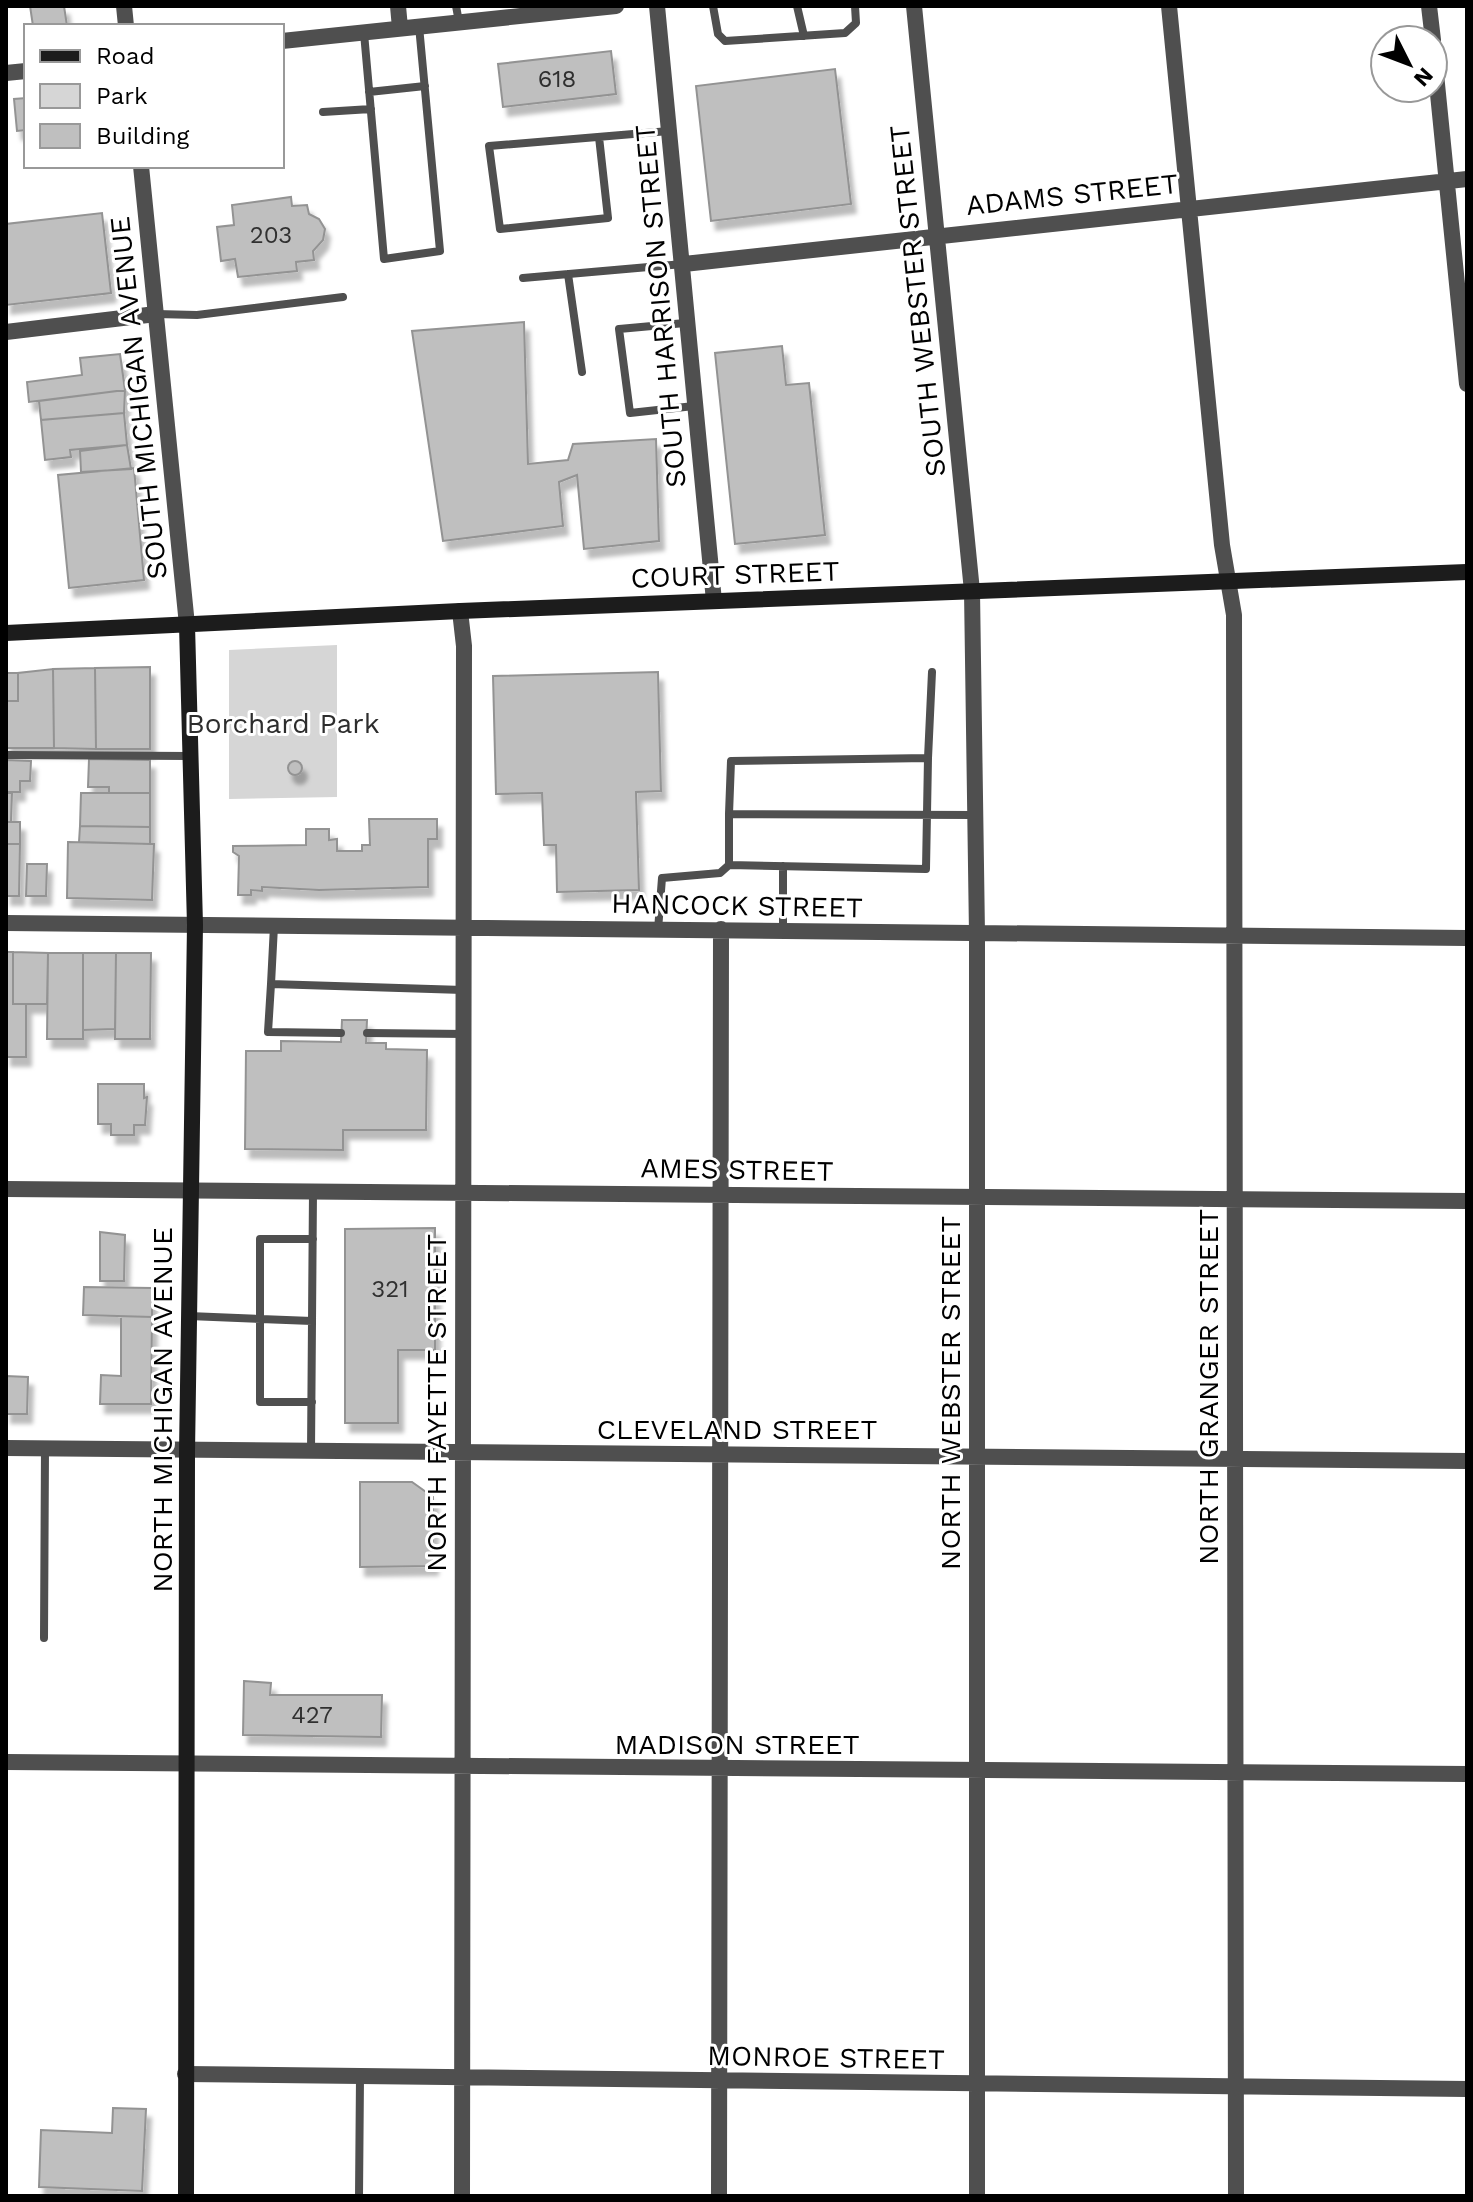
<svg xmlns="http://www.w3.org/2000/svg" width="1473" height="2202" font-family="'Work Sans',sans-serif">
	<style>
		.green { fill: #d6d6d6 }
		.building { fill: #bfbfbf; stroke: #939393; stroke-width: 2; filter: url(#shadow) }
		.lines { fill: none; stroke-linecap: round; stroke-linejoin: round }
		.service { stroke: #4f4f4f; stroke-width: 8 }
		.minor { stroke: #4f4f4f; stroke-width: 16 }
		.tertiary { stroke: #4f4f4f; stroke-width: 16 }
		.secondary { stroke: #1c1c1c; stroke-width: 16 }
		.labels { text-anchor: middle; stroke-width: 6; stroke-linejoin: round; paint-order: stroke }
		.number-label { font-size: 24px; fill: #303030 }
		.street-label { font-size: 28px; fill: #000; stroke: #fff }
		.park-label { font-size: 28px; fill: #2d2d2d; stroke: #fff }
	</style>
	<defs>
		<filter id="shadow"><feDropShadow dx="5" dy="9" stdDeviation="2" flood-color="#0004"/></filter>
	</defs>
	<rect width="100%" height="100%" fill="#fff"/>
	<path class="green" d="M337,645V797L229,799V650Z"/>
	<path class="building" d="M30,6H64L67,26H33Z
		M611,51L616,94L503,107L498,64Z
		M835,69L851,204L711,221L696,86Z
		M26,98V130L17,131L14,99Z
		M291,197L292,206L307,205L309,214L319,219L325,229L323,240L313,251L314,260L296,262L297,271L238,277L235,259L221,261L217,227L234,225L232,205Z
		M102,213L111,293L6,305V224Z
		M524,322L528,464L568,460L573,444L656,439L659,541L584,549L577,475L559,482L563,526L443,541L412,331Z
		M782,346L786,385L809,383L825,535L735,544L715,353Z
		M120,354L125,390L29,402L27,382L82,375L80,358Z
		M125,390L124,413L41,420L39,401Z
		M124,413L127,445L70,450L71,457L45,460L41,420Z
		M127,445L131,469L81,472L80,451Z
		M134,468L144,580L69,588L58,475Z
		M150,667V749H96L95,668Z
		M95,668L96,749L54,748L53,669Z
		M53,669L54,748H6V701H18V673Z
		M658,672L661,791L636,792L639,890L557,892L556,845H544L542,793L496,794L493,676Z
		M6,673H18V701H6Z
		M89,759L150,760V793H109V787H88Z
		M6,760L31,761L30,781H20V792H6Z
		M288 768a7 7 0 1 1 14 0a7 7 0 1 1-14 0Z
		M6,793H12L11,822H6Z
		M81,793H150V827L80,826Z
		M369,819H437V839H428V887L319,890L262,887V891L251,890V895H238L239,856L233,852V846L306,845V829H329V840L337,839V851H362V845H370Z
		M6,822H20V844H6Z
		M80,826L150,827V844L79,842Z
		M68,842L154,844L152,900L67,898Z
		M6,844H20L19,896H6Z
		M27,864H47L46,896H26Z
		M6,952H13V1004H26V1057H6Z
		M13,952L48,953L47,1004H13Z
		M48,953H83V1039H47Z
		M83,953H116L115,1029L83,1030Z
		M116,953H151L150,1039H115Z
		M342,1020H367L366,1043H386V1049L427,1050L426,1130H343V1150L245,1149L246,1051H281V1041L341,1042Z
		M98,1084H144V1098L147,1097L145,1125H134V1135H111V1124H98Z
		M435,1228V1350H398V1423H345V1229Z
		M100,1232L125,1235L124,1281H100Z
		M84,1287L152,1288V1317L83,1315Z
		M121,1317H152L151,1404H100L101,1375L121,1376Z
		M6,1376L28,1377L27,1414H6Z
		M360,1482H412L433,1497V1566L360,1567Z
		M244,1681L271,1683L270,1695H382L381,1737L243,1735Z
		M113,2108L146,2109L142,2191L39,2187L41,2130L112,2133Z"/>
	<g class="lines">
		<path class="service" d="M456,6L459,22
			M713,6L718,34L725,41L845,33L856,23L855,6
			M797,6L804,36
			M364,33L384,259L440,251L419,26
			M369,92L425,86
			M323,112L371,109
			M599,137L608,218L500,229L489,146L669,131
			M568,274L582,372
			M523,278L683,264
			M156,314L197,315L343,297
			M685,323L619,329L630,413L694,406
			M932,672L928,758L731,761L729,814L975,815
			M6,755L190,756
			M729,814V865L926,869L928,758
			M274,926L271,984L463,990
			M658,930L662,878L720,873L729,865
			M783,931V866
			M271,984L268,1032L341,1033
			M367,1033L466,1034
			M189,1316L312,1321
			M312,1402H260V1239H313
			M311,1452L313,1191
			M44,1638L45,1449
			M359,2196L360,2077"/>
		<path class="minor" d="M398,6L400,28
			M657,6L714,601
			M914,6L972,591L977,934V2196
			M1169,6L1222,545L1234,615L1236,2196
			M1429,6L1433,40
			M282,41L616,6
			M1433,44L1467,384
			M6,73L26,71
			M684,264L1467,179
			M6,332L156,314
			M460,611L464,646L462,2196
			M6,923L1467,938
			M6,1189L1467,1201
			M6,1448L1467,1461
			M6,1762L1467,1774
			M185,2074L1467,2089
			M719,2196L721,929"/>
		<path class="tertiary" d="M124,6L126,26
			M141,166L187,625"/>
		<path class="secondary" d="M6,633L460,611L1467,572
			M186,2196L187,1452L195,925L187,625"/>
	</g>
	<g class="labels">
		<g class="number-label">
			<text x="557" y="87">618</text>
			<text x="271" y="243">203</text>
			<text x="390" y="1297">321</text>
			<text x="312" y="1723">427</text>
		</g>
		<g class="street-label">
			<text transform="translate(1072 194) rotate(-6)" y="10">ADAMS STREET</text>
			<text transform="translate(917 301) rotate(-96)" y="10">SOUTH WEBSTER STREET</text>
			<text transform="translate(660 306) rotate(-95)" y="10">SOUTH HARRISON STREET</text>
			<text transform="translate(138 398) rotate(-96)" y="10">SOUTH MICHIGAN AVENUE</text>
			<text transform="translate(735 574) rotate(-2)" y="10">COURT STREET</text>
			<text transform="translate(737 905) rotate(1)" y="10">HANCOCK STREET</text>
			<text transform="translate(737 1169) rotate(1)" y="10">AMES STREET</text>
			<text transform="translate(1208 1387) rotate(-90)" y="10">NORTH GRANGER STREET</text>
			<text transform="translate(950 1393) rotate(-90)" y="10">NORTH WEBSTER STREET</text>
			<text transform="translate(436 1403) rotate(-90)" y="10">NORTH FAYETTE STREET</text>
			<text transform="translate(162 1410) rotate(-90)" y="10">NORTH MICHIGAN AVENUE</text>
			<text x="737" y="1439">CLEVELAND STREET</text>
			<text x="737" y="1754">MADISON STREET</text>
			<text transform="translate(826 2057) rotate(1)" y="10">MONROE STREET</text>
		</g>
		<g class="park-label">
			<text x="283" y="733">Borchard Park</text>
		</g>
	</g>
	<rect width="1473" height="2202" fill="none" stroke="#000000" stroke-width="16"/>
	<rect x="24" y="24" width="260" height="144" fill="#ffffff" stroke="#999999" stroke-width="2"/>
	<rect x="40" y="50" width="40" height="12" fill="#1c1c1c" stroke="#999999" stroke-width="2"/>
	<text x="96" y="64" font-size="24" fill="#000000">Road</text>
	<rect x="40" y="84" width="40" height="24" fill="#d6d6d6" stroke="#999999" stroke-width="2"/>
	<text x="96" y="104" font-size="24" fill="#000000">Park</text>
	<rect x="40" y="124" width="40" height="24" fill="#bfbfbf" stroke="#999999" stroke-width="2"/>
	<text x="96" y="144" font-size="24" fill="#000000">Building</text>
	<g transform="translate(1409 64) rotate(132)"><circle r="38" fill="#ffffff" stroke="#999999" stroke-width="2"/>
	<path d="M0-6L14 30L0 20L-14 30Z" fill="#000000"/>
	<text y="-12" font-size="22" font-weight="bold" text-anchor="middle" fill="#000000">N</text>
	</g>
</svg>
